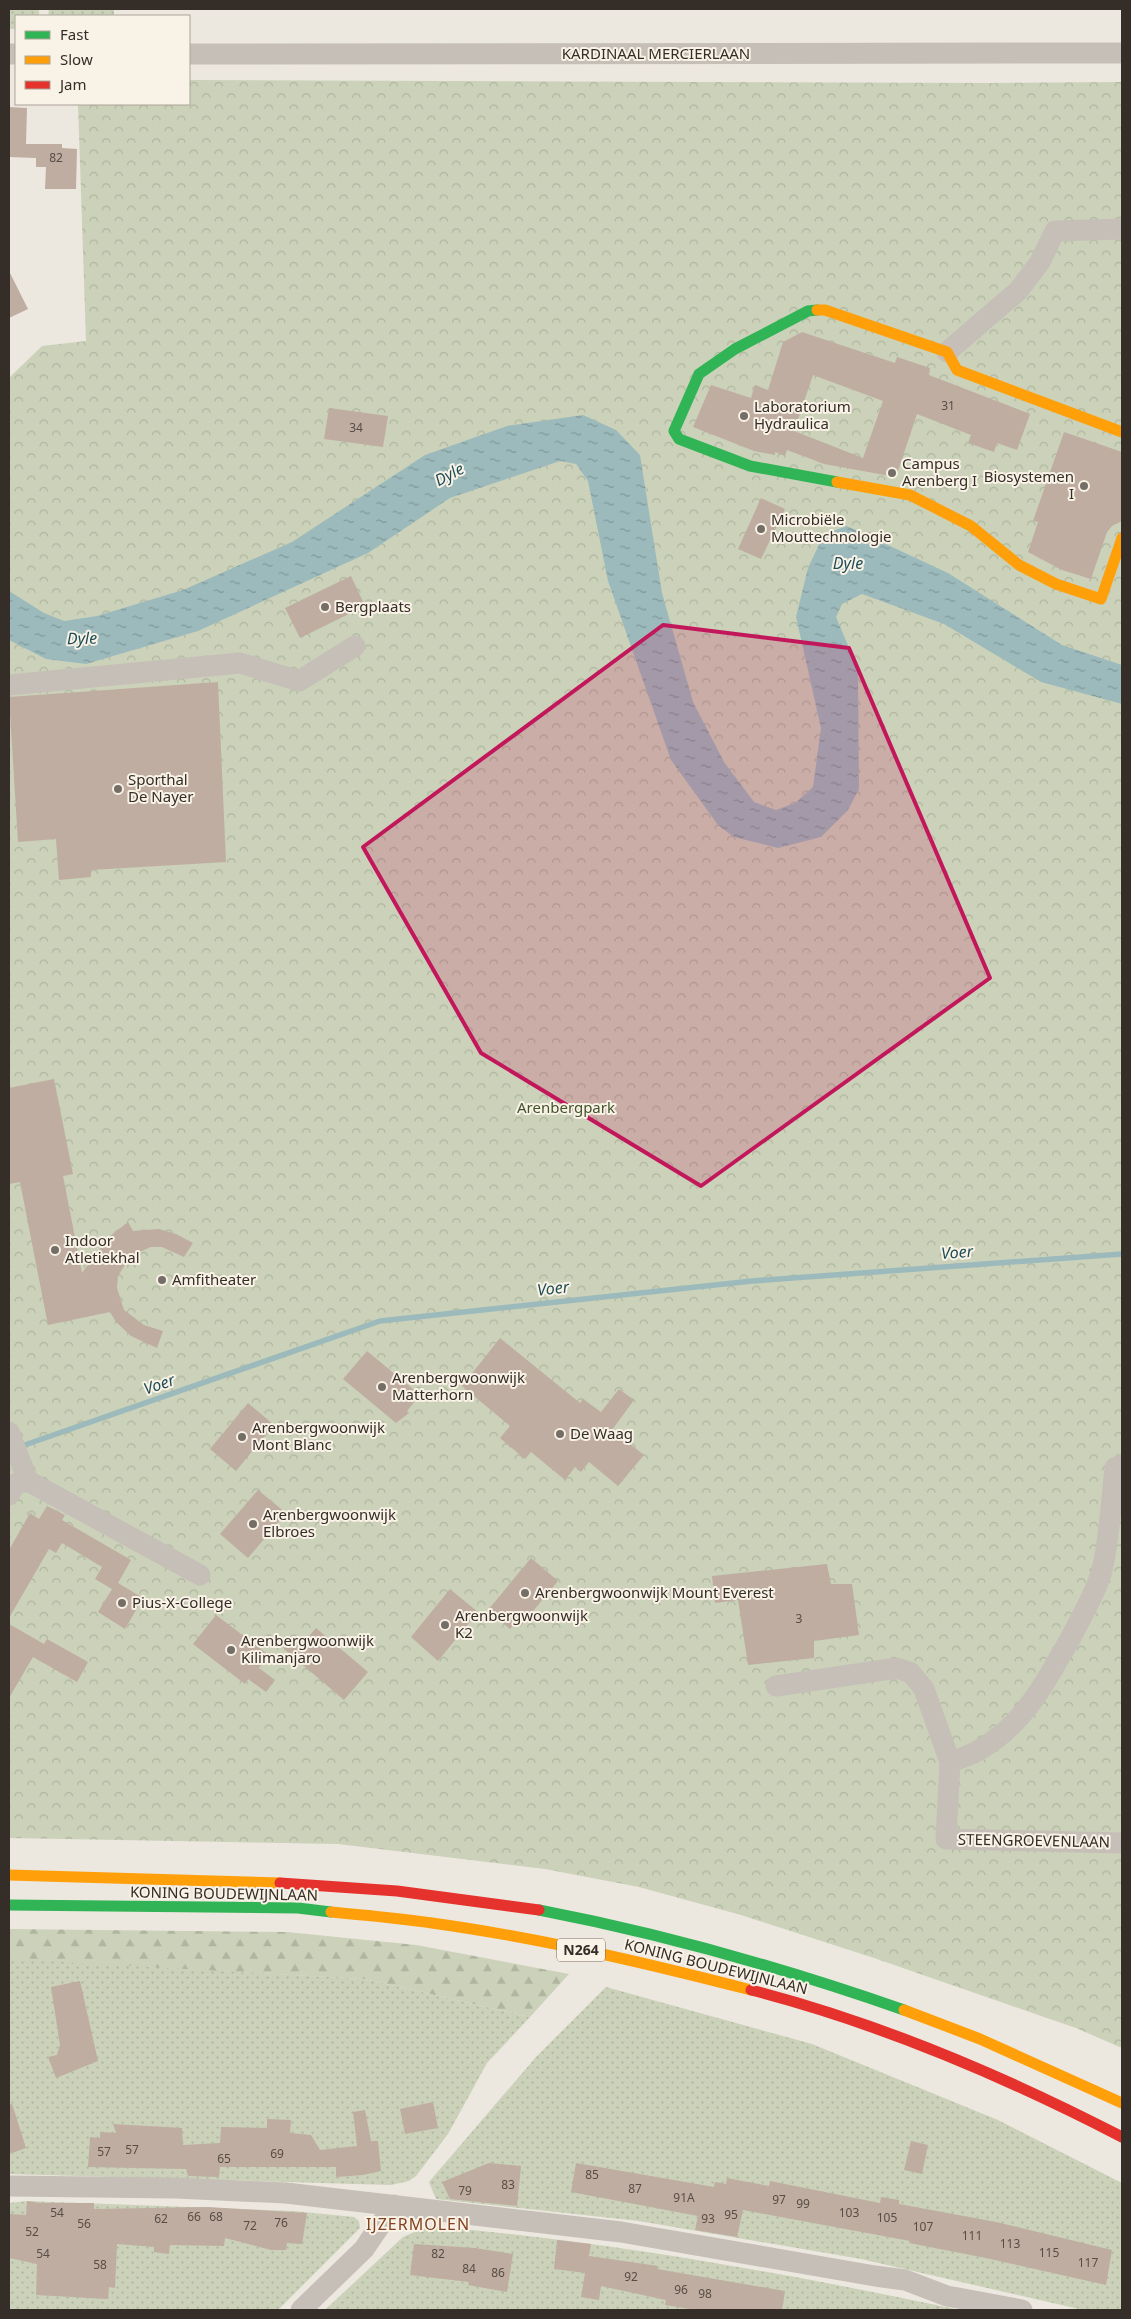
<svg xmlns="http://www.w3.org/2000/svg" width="1131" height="2319" font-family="'Noto Sans',sans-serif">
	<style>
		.forest { fill: url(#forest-firs) }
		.park { fill: url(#park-crowns) }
		.garden { fill: url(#garden-dots) }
		.water { fill: url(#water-ripples) }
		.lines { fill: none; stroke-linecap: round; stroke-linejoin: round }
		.stream { stroke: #9cbabc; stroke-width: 5.5 }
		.building { fill: #bfada1; fill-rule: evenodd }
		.street { stroke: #c5bfb8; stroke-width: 21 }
		.fast { stroke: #30b455; stroke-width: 11 }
		.slow { stroke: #ff9f0a; stroke-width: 11 }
		.jam { stroke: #e5322d; stroke-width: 11 }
		.marked { fill: #c2185b; fill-opacity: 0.2; stroke: #c2185b; stroke-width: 4; stroke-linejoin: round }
		.poi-dot { fill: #756e67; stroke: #f9f2e6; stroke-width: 2 }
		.labels { text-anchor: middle; stroke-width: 4; stroke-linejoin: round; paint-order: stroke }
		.number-label { font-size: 12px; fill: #584d46 }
		.shield { fill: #f9f2e6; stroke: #706860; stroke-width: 1 }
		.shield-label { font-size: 14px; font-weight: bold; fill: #352d27 }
		.street-label { font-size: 15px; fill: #352d27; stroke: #f9f2e6 }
		.poi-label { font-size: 15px; fill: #352d27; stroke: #f9f2e6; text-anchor: start }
		.park-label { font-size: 15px; fill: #41532b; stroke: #f9f2e6 }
		.water-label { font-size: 16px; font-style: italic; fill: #1d4d56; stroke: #f9f2e6 }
		.neighbourhood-label { font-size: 16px; letter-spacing: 1px; fill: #824221; stroke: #f9f2e6 }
	</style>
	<defs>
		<pattern id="forest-firs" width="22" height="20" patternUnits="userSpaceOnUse" patternTransform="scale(1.25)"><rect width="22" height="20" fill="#cbd2b9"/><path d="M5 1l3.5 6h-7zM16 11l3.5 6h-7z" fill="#afb59f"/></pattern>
		<pattern id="park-crowns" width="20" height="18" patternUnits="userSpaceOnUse" patternTransform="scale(1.25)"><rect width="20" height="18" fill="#cbd2b9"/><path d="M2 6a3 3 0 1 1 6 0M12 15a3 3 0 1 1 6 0" fill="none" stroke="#afb59f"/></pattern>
		<pattern id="garden-dots" width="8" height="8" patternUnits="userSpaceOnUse" patternTransform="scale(1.25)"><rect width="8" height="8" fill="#cbd2b9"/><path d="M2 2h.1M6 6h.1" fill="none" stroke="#afb59f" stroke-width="1.8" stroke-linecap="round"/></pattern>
		<pattern id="water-ripples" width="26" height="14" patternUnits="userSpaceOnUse" patternTransform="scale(1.25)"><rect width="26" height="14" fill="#9cbabc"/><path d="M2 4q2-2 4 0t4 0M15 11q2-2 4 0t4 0" fill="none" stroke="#809899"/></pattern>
	</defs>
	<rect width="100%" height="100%" fill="#ece7df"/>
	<path class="forest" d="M9,1929L287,1932L416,1945L569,1974L530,2017L365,1979L9,1960Z"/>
	<path class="park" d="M189,80L989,83L1122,82V2048L1076,2028L874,1958L741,1915L639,1887L545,1869L338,1844L9,1838V378L42,346L86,341L78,104H189Z"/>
	<path class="garden" d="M9,9H39V16H16V29H9Z
		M49,9H114V16H48Z
		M9,1959L365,1979L530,2017L487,2063L448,2134L416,2176L409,2181L391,2185L9,2174Z
		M606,1987L812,2044L998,2120L1122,2183V2310H1083L861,2259L639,2221L436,2199L429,2182L536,2057Z
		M27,2201L293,2211L354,2217L359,2221L360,2228L278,2310H9V2203Z
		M429,2226C608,2241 785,2273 960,2310H325L403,2237Z"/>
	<path class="water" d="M583,415L616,430L640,455L662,593L693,702L724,762L754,802L776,810L795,803L813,787L821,728L796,617L808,568L824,534L847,526L948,573L1062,645L1122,665V704L1041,682L944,624L862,594L842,604L836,617L858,669L859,789L848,810L821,837L778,848L734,837L718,825L671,760L608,581L588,481L576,464L560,461L450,498L368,553L198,631L86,664L46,659L9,640V591L44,613L64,621L97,616L183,590L292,542L425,455L507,426Z"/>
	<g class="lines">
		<path class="stream" d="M19,1447L380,1321L752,1281L1122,1254"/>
	</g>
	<path class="building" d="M9,107L27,108L26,144H62V148L77,149L76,189H45L46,167H36V158L9,157Z
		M9,271L28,309L9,318Z
		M802,332L895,363L897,357L930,368L929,375L1030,414L1017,450L997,443L994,452L968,443L971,435L917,414L896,477L824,464L787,450L785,456L775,452V455L754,451L693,427L711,385L751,398L755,385L768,390L783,342ZM813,375L883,401L863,458L794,431Z
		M329,408L388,416L383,447L324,439Z
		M1064,432L1122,452V521L1112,526L1107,532L1091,579L1062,570L1028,552L1038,522L1033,521Z
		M761,498L785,509L761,559L738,549Z
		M351,576L365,606L300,638L285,608Z
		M218,682L226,862L91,870V877L59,880L56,839L18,842L9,697Z
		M54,1079L73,1174L63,1176L82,1273L109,1237L128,1222L133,1231L159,1229L176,1234L193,1243L184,1257L162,1247H151L139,1252L125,1265L118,1276L117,1288L124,1310L144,1325L163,1331L157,1348L131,1336L116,1322L110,1312L48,1325L20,1182L9,1184V1088Z
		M500,1338L580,1403L583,1399L601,1412L619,1389L634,1400L612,1430L644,1455L618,1486L589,1462L581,1472L575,1467L565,1480L531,1452L525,1459L500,1438L510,1426L462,1386Z
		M367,1351L420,1395L407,1411L409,1413L396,1423L343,1379Z
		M248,1403L274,1425L236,1471L210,1449Z
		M258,1490L286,1513L248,1558L220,1534Z
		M47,1506L65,1515L62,1520L131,1560L118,1583L143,1598L125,1629L98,1612L112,1589L95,1579L102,1567L62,1543L56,1553L49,1549L9,1618V1550L30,1513L39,1519Z
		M531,1558L558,1581L520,1627L515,1623L510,1629L488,1610Z
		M827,1564L831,1584H852L859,1635L814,1641V1658L748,1665L738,1600L715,1603L712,1576Z
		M450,1589L478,1612L438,1661L411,1637Z
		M216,1615L269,1655L259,1668L275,1680L266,1692L248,1679L245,1684L193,1644Z
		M9,1624L44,1644L47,1639L88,1662L77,1682L33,1657L9,1698Z
		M316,1628L368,1672L344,1700L284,1649L295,1636L303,1643Z
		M80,1981L98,2061L56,2078L48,2057L57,2055L60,2045L51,1987Z
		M433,2102L438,2128L405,2134L400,2109Z
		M12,2104L26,2148L9,2154V2105Z
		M365,2110L371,2141H378L381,2171L363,2175L336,2177V2167H220L219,2177L188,2176L186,2169L88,2167L90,2137L100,2138V2132L116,2133L113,2124L182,2128L183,2145L220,2143L221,2127L267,2128V2119L291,2120L290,2133L311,2135L320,2150L357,2146L353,2112Z
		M911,2141L928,2145L922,2174L904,2170Z
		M489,2163L521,2166L517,2206L450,2199L442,2182Z
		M576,2163L714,2187L715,2182L726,2184L727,2178L769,2186L770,2181L880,2203L881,2197L899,2200V2204L996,2222L1112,2250L1106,2285L986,2258L909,2243L910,2241L743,2210L737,2237L695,2230L698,2216L571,2192Z
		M27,2201L41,2203H94V2209L208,2207L307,2213L302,2244L287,2243L286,2250H271L225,2238L224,2246L170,2245L169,2254L154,2252V2247L117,2244L115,2288L109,2287L108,2299L36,2295L37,2264L9,2258V2214L26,2215Z
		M557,2240L591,2244L589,2256L658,2266L657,2269L785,2291L782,2310H696L665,2305L666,2300L601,2286L599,2300L581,2297L585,2273L554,2269Z
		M414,2244L475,2248L513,2254L507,2292L468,2285L469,2282L410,2275Z"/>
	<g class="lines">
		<path class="street" d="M9,54H16
			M189,54L1122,53
			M947,352L1018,291L1040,262L1055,231L1122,229
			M9,685L240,663L299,681L355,646
			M9,1432L28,1481L200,1575
			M9,1495L15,1484L28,1481
			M776,1686L897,1668L911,1673L924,1689L950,1762L946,1839L1122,1843
			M950,1762C1013,1744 1040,1692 1070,1639C1081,1617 1096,1593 1102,1570C1110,1537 1111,1501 1115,1468L1122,1465
			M9,2186L176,2188L286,2193L621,2232L875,2276L905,2280L947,2296L1022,2310
			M301,2310L364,2249L394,2205"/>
		<path class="fast" d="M817,310L808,311L735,349L699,374L674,431L679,439L750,466L837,482
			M9,1905L298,1908L331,1912
			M539,1910C664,1934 784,1968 904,2010"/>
		<path class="slow" d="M817,310H825L947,352L957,370L1122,432
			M837,482L910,495L971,526L1019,565L1056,584L1101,599L1122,538
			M9,1875L280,1883
			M331,1912C364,1915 399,1918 432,1923C540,1938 646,1963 751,1990
			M904,2010L980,2039L1122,2103"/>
		<path class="jam" d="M280,1883L397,1891L539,1910
			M751,1990C880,2023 1004,2076 1122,2137"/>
	</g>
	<path class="marked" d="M663,625L849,648L990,978L701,1186L481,1053L363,847Z"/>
	<g class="poi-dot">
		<circle cx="744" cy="416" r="5"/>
		<circle cx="892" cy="473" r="5"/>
		<circle cx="1084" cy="486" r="5"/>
		<circle cx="761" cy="529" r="5"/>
		<circle cx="325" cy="607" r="5"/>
		<circle cx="118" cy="789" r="5"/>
		<circle cx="55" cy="1250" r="5"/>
		<circle cx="162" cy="1280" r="5"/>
		<circle cx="382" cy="1387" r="5"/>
		<circle cx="560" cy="1434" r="5"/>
		<circle cx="242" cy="1437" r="5"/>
		<circle cx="253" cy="1524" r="5"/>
		<circle cx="525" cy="1593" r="5"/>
		<circle cx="122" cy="1603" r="5"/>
		<circle cx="445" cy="1625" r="5"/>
		<circle cx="231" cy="1650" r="5"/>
	</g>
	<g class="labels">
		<g class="number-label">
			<text x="56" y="162">82</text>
			<text x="948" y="410">31</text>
			<text x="356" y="432">34</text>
			<text x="799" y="1623">3</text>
			<text x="132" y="2154">57</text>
			<text x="104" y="2156">57</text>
			<text x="277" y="2158">69</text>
			<text x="224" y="2163">65</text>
			<text x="592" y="2179">85</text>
			<text x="508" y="2189">83</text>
			<text x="635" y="2193">87</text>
			<text x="465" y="2195">79</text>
			<text x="684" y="2202">91A</text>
			<text x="779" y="2204">97</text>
			<text x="803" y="2208">99</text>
			<text x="57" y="2217">54</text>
			<text x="849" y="2217">103</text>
			<text x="731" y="2219">95</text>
			<text x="194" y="2221">66</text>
			<text x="216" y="2221">68</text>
			<text x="887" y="2222">105</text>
			<text x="161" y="2223">62</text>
			<text x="708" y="2223">93</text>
			<text x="281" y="2227">76</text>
			<text x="84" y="2228">56</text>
			<text x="250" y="2230">72</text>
			<text x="923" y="2231">107</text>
			<text x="32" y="2236">52</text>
			<text x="972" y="2240">111</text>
			<text x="1010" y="2248">113</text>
			<text x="1049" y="2257">115</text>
			<text x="43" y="2258">54</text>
			<text x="438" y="2258">82</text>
			<text x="1088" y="2267">117</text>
			<text x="100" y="2269">58</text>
			<text x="469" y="2273">84</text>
			<text x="498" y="2277">86</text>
			<text x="631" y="2281">92</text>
			<text x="681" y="2294">96</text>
			<text x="705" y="2298">98</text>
		</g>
		<rect class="shield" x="557" y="1938.5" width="48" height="23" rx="4"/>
		<g class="shield-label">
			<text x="581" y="1955">N264</text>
		</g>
		<g class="street-label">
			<text x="656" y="59">KARDINAAL MERCIERLAAN</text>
			<text transform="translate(1034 1841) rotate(1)" y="5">STEENGROEVENLAAN</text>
			<text transform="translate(224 1894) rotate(1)" y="5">KONING BOUDEWIJNLAAN</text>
			<text transform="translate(716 1967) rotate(14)" y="5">KONING BOUDEWIJNLAAN</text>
		</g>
		<g class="poi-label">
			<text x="754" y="412">Laboratorium<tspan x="754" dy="17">Hydraulica</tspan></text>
			<text x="902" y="469">Campus<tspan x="902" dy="17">Arenberg I</tspan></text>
			<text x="1074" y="482" text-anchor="end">Biosystemen<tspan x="1074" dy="17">I</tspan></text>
			<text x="771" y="525">Microbiële<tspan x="771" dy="17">Mouttechnologie</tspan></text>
			<text x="335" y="612">Bergplaats</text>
			<text x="128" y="785">Sporthal<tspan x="128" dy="17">De Nayer</tspan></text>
			<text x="65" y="1246">Indoor<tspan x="65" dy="17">Atletiekhal</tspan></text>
			<text x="172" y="1285">Amfitheater</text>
			<text x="392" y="1383">Arenbergwoonwijk<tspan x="392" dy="17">Matterhorn</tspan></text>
			<text x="252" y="1433">Arenbergwoonwijk<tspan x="252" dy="17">Mont Blanc</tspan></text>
			<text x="570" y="1439">De Waag</text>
			<text x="263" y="1520">Arenbergwoonwijk<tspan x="263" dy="17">Elbroes</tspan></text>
			<text x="535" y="1598">Arenbergwoonwijk Mount Everest</text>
			<text x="132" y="1608">Pius-X-College</text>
			<text x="455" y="1621">Arenbergwoonwijk<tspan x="455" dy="17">K2</tspan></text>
			<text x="241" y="1646">Arenbergwoonwijk<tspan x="241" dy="17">Kilimanjaro</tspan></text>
		</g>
		<g class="park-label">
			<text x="566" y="1113">Arenbergpark</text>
		</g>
		<g class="water-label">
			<text transform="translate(449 474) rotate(-28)" y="6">Dyle</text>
			<text x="848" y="569">Dyle</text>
			<text transform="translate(82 638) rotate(-1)" y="6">Dyle</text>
			<text transform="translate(957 1252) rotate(-4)" y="6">Voer</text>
			<text transform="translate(553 1288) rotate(-6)" y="6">Voer</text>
			<text transform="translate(159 1384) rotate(-19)" y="6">Voer</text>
		</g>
		<g class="neighbourhood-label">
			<text x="418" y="2230">IJZERMOLEN</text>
		</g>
	</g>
	<rect width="1131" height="2319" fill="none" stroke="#352d27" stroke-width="20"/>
	<rect x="15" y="15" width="175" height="90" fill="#f9f2e6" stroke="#aba39a"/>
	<rect x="25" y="31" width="25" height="8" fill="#30b455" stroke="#aba39a"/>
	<text x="60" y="40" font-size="15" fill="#352d27">Fast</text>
	<rect x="25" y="56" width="25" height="8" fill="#ff9f0a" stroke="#aba39a"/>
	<text x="60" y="65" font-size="15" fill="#352d27">Slow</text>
	<rect x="25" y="81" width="25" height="8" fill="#e5322d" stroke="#aba39a"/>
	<text x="60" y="90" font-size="15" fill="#352d27">Jam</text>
</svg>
